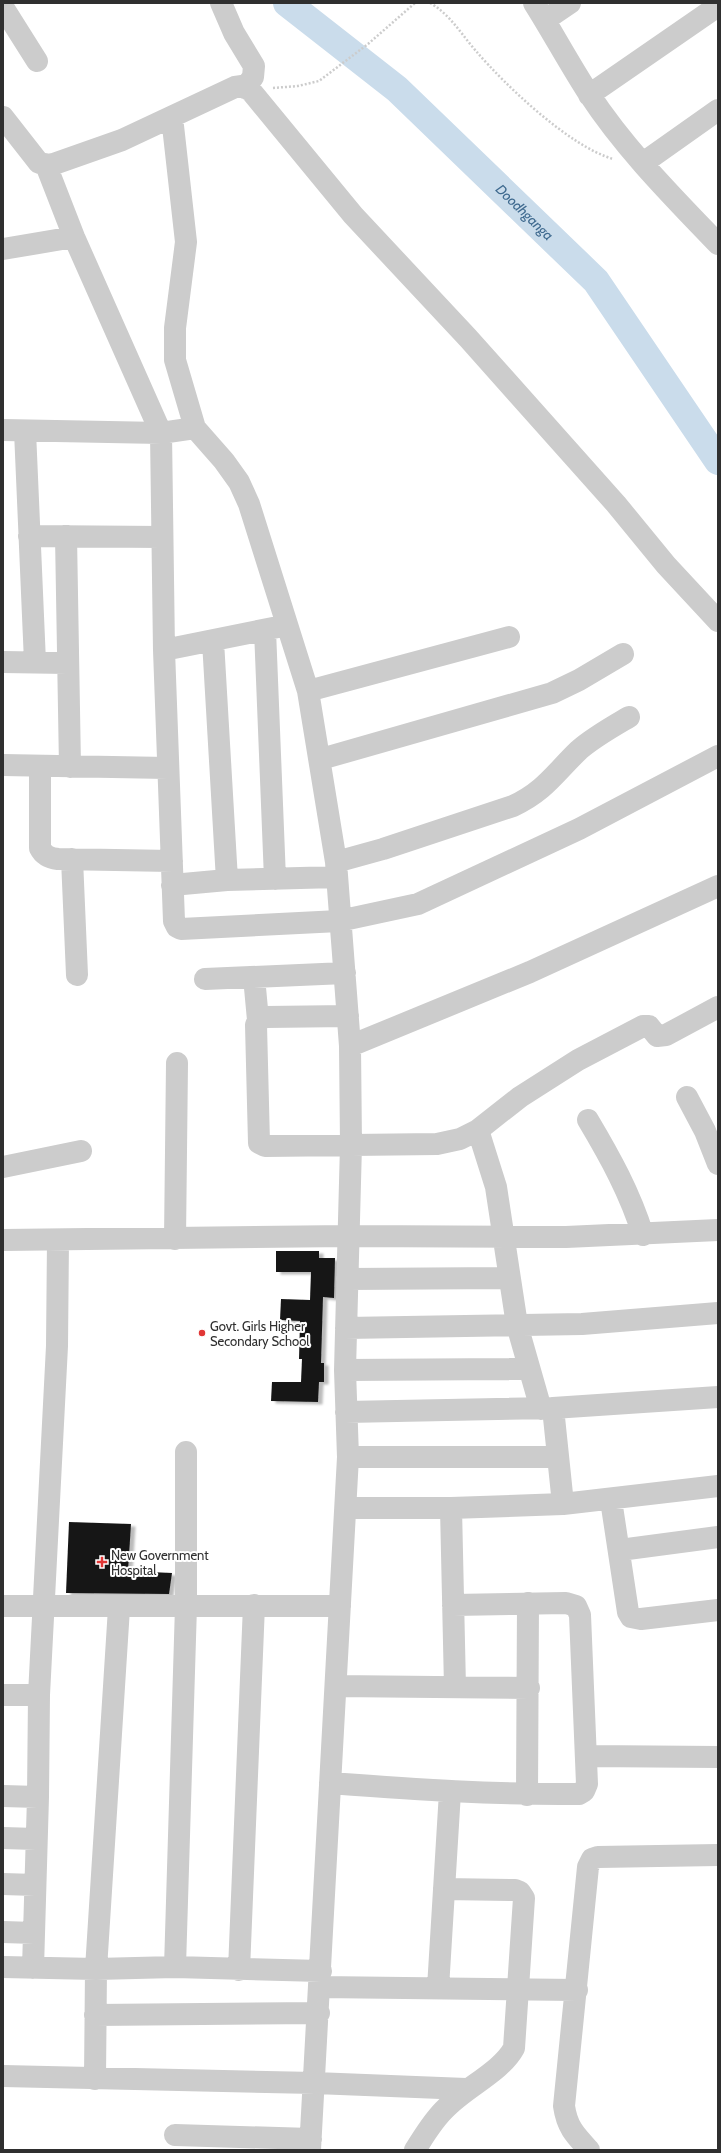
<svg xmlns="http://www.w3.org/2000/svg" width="721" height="2153" font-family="Cabin,sans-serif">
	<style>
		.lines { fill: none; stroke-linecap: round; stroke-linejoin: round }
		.river { stroke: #cadceb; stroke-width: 28 }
		.building { fill: #161616; filter: url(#shadow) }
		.path { stroke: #ccc; stroke-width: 2.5; stroke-dasharray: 2 2; stroke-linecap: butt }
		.minor { stroke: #ccc; stroke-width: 22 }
		.poi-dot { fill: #e13736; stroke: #fff; stroke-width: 1.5 }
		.labels { text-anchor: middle; stroke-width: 4; stroke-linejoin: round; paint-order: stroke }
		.poi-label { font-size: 13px; fill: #2f2f2f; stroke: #fff; text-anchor: start }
		.water-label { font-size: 14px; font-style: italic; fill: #3f6a8f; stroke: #fff }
	</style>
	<defs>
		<filter id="shadow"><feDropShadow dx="4.5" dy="2.5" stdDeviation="1" flood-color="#0004"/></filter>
	</defs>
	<rect width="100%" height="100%" fill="#fff"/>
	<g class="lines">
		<path class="river" id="s1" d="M287,3L397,89L596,281L718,461"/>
	</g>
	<path class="building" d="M276,1251H319V1258H335L334,1298L323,1297L321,1363H324V1382H319L318,1402L271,1401L272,1382H301L302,1359H299L300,1321L280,1320L281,1299L310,1300L311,1272H276Z
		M69,1522L131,1524L128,1571L172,1573L169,1594L66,1593Z"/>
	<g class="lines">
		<path class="path" d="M430,3C450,14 461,34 476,51C506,86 569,146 613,159
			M273,88L298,86L319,81L368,44L415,3"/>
		<path class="minor" d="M221,3L234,33L254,66L253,77L245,88
			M534,3C553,33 570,65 589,94C625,149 673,197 718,244
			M3,7L37,61
			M545,20L570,3
			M589,95L718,6
			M3,117L39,163L51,165L122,140L235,87L242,86L251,91L353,215L468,338L616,504L666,565L718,621
			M172,117L186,242L175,328V360L195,428L224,461L239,482L249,504L308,691L336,862L350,1046L351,1145L345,1370L348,1457L310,2150
			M643,163L718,110
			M46,165L74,237L161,433L164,650L174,921L177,927L181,929L339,921L418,904L579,829L718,756
			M3,249L74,237
			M3,430L161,433L195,428
			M25,431L35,662
			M29,536L162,537
			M66,536L70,767
			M265,630L275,879
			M213,641L227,880
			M164,650L278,627
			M3,662L67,663
			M308,691L509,637
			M321,759L552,693L579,680L623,654
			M3,765L167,768
			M40,766V848C44,856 50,858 58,859L172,861
			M72,859L77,975
			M336,862L383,849L513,806C545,791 555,773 579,750C594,737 612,727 629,717
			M172,885L227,880L337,877
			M254,977L258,1020
			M205,979L345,973
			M348,1016L266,1017L258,1020L256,1025L259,1143L265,1146L437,1144L460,1139L478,1130L520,1097L578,1060L643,1026H649L657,1036L666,1035L718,1007
			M350,1046L530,972L718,886
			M687,1097L705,1131L718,1164
			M588,1120C610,1157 630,1193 643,1235
			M478,1130L496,1187L517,1325L541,1409
			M3,1167L81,1151
			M175,1239L177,1063
			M3,1240L348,1236L566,1237L718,1230
			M347,1279L508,1278
			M346,1328L582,1324L718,1313
			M345,1370L529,1369
			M553,1408L563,1504
			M346,1412L553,1408L718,1397
			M348,1457H558
			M611,1500L628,1612L631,1617L641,1619L718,1610
			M346,1508H451L563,1504L718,1486
			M451,1508L455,1687
			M620,1550L718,1537
			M3,1606H340
			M336,1686L529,1688
			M3,1695H39
			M587,1756L718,1757
			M330,1783C413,1789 495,1795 579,1794L584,1791L587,1784L580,1615L576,1606L566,1603L453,1605
			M527,1795L528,1603
			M3,1796L38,1797
			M3,1838L36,1839
			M3,1884L35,1885
			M3,1932L34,1933
			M3,1967L96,1969L175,1967L321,1971
			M175,1967L186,1606V1452
			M33,1968L38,1797L39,1695L57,1346L58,1240
			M239,1970L254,1605
			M320,1987L577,1990
			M438,1988L450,1792
			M95,2015L319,2013
			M3,2076L315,2083L466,2089
			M95,2079L96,1969L119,1608
			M175,2135L311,2139
			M415,2150C424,2136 433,2120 446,2108C466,2087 501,2072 514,2048L524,1898L520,1892L515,1890L444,1889
			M589,2150C575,2135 567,2127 564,2106L588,1867L592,1859L598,1857L718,1855"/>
	</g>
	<g class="poi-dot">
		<circle cx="202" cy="1333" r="4"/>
		<path d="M100 1556h4v4h4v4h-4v4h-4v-4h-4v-4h4z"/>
	</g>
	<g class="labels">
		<g class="poi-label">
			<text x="210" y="1331">Govt. Girls Higher<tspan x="210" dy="15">Secondary School</tspan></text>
			<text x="111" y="1560">New Government<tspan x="111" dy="15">Hospital</tspan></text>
		</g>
		<g class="water-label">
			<text dy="5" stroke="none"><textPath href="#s1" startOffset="317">Doodhganga</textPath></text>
		</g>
	</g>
	<rect width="721" height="2153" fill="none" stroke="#2f2f2f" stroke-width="8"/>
</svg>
